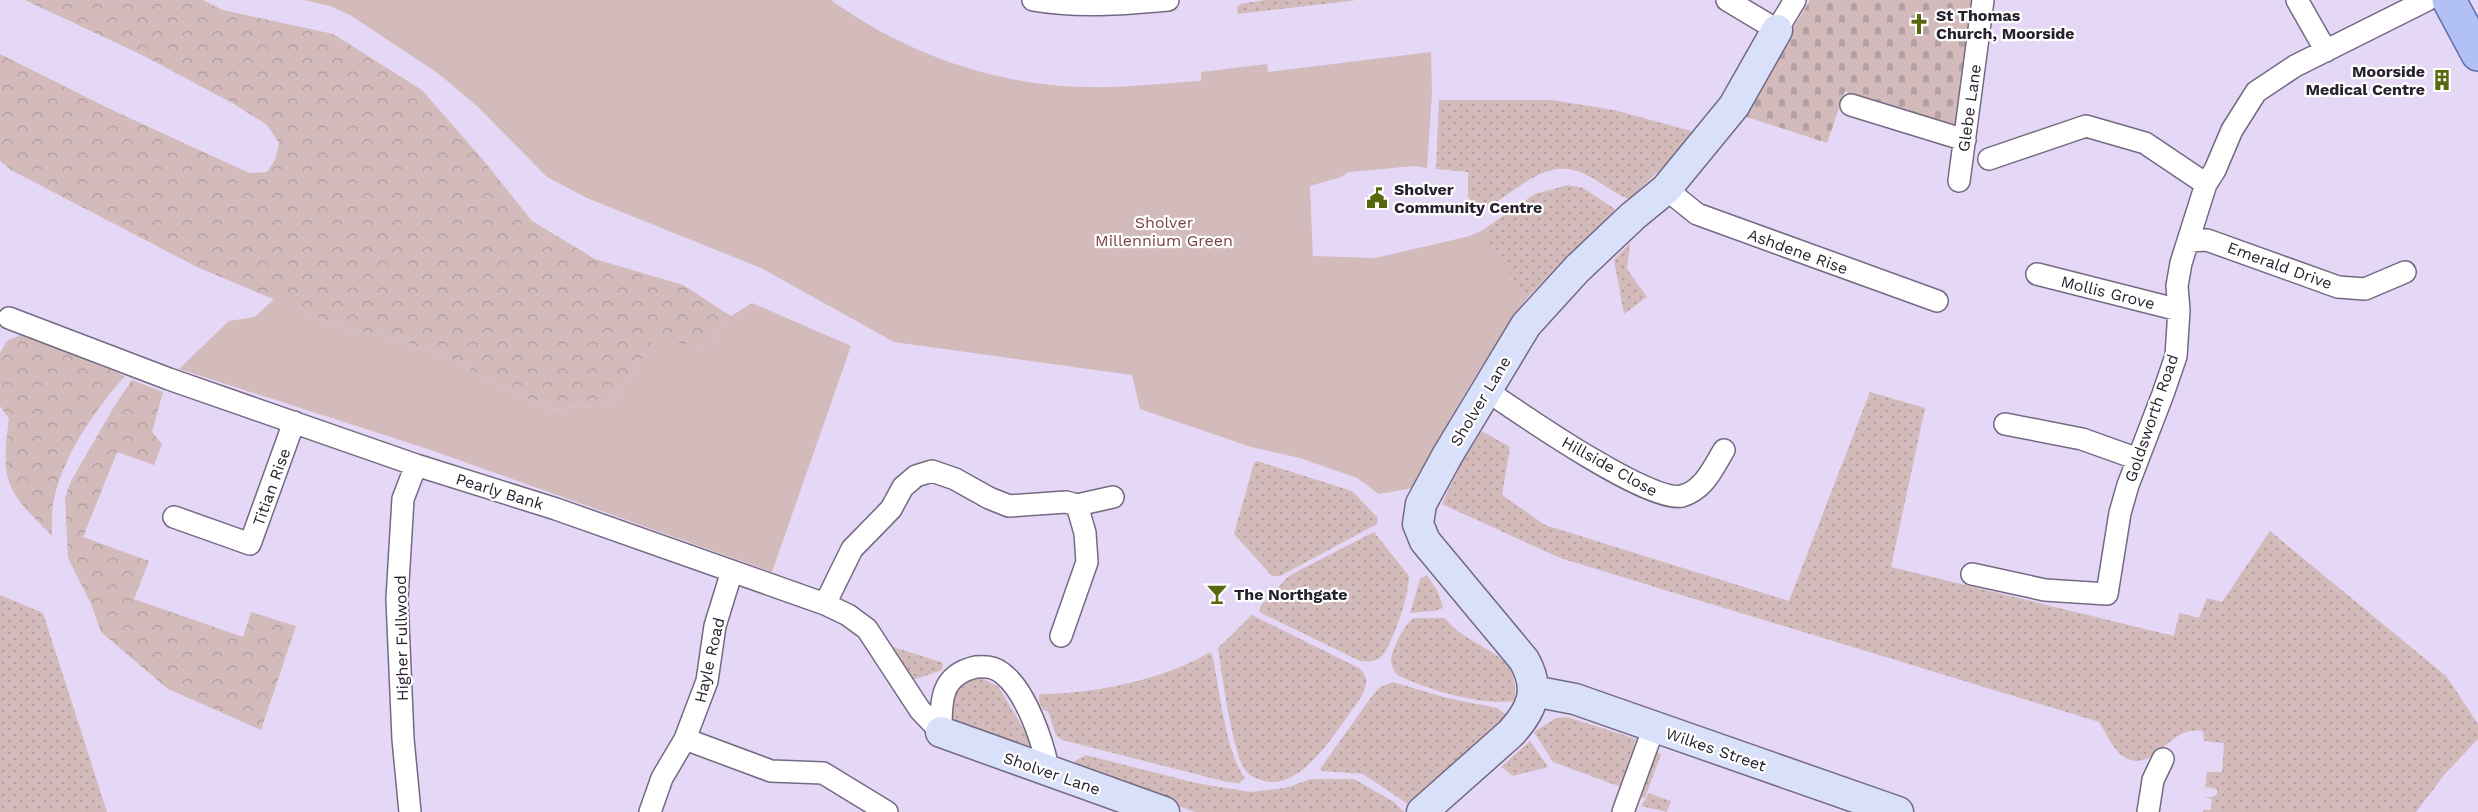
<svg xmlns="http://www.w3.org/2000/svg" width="2478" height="812" font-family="'Work Sans',sans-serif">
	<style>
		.grass { fill: url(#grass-dots) }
		.forest { fill: url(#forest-crowns) }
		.cemetery { fill: url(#cemetery-stones) }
		.park { fill: #d3babb }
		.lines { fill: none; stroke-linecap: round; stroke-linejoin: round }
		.street-casing { stroke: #746983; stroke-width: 24 }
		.secondary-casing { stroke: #746983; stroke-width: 33 }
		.primary-casing { stroke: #5f6fac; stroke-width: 36 }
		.street { stroke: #fff; stroke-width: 21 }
		.secondary { stroke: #d8e0fa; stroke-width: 30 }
		.primary { stroke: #b1c1f6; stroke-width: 33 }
		.labels { text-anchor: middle; stroke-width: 4.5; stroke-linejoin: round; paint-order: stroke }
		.poi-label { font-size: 16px; font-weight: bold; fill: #27222d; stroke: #fff; text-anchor: start }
		.street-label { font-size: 16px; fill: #27222d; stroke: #fff }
		.park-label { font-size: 16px; fill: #7b4248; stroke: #fff }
	</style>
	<defs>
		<pattern id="grass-dots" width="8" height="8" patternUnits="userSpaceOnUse" patternTransform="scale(1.5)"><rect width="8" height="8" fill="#d3babb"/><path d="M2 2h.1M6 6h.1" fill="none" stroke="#b5a0a1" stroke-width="1.8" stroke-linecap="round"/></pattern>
		<pattern id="forest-crowns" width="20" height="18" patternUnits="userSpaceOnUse" patternTransform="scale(1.5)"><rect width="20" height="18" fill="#d3babb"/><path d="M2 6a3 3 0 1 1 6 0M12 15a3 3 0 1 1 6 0" fill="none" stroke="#b5a0a1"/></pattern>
		<pattern id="cemetery-stones" width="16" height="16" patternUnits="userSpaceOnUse" patternTransform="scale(1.5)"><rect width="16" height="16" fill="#d3babb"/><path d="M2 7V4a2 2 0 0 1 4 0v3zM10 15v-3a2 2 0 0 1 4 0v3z" fill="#b5a0a1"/></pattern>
	</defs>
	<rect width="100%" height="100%" fill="#e5d8f6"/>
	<path class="grass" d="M1265,0H1357L1238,14L1237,7L1240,4Z
		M1439,100H1552L1614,110L1695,132L1667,163L1629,199C1612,193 1598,179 1580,172C1542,157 1510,198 1480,212L1468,197V172L1436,169Z
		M1568,185L1583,188L1615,209L1611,216L1564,259L1526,299L1500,337L1439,249L1481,231L1535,194Z
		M1630,243L1627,269L1647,297L1624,314L1614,260Z
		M1870,392L1925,408L1891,567L2174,636L2179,613L2199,618L2207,598L2222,602L2270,531L2446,676L2478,724V739L2445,774L2416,812H2203V810H2211L2212,799L2204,797H2213L2217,794V789L2205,787L2207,772H2222L2224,743L2204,741L2203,731C2166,724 2153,780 2120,754C2112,747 2105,731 2099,722L1560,558L1442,504L1459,467L1482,431L1510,447L1502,495L1545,525L1789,601Z
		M1257,461L1352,491L1378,518L1377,524L1280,576H1272L1234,534L1254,463Z
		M1374,532L1409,576C1409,595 1394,641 1382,656C1376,662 1367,662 1360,661L1259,612L1260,607L1287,578L1296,572Z
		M1427,575L1438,592L1443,608L1435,611L1410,613L1420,579Z
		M0,595L43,613L107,812H0Z
		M1252,615L1359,668C1364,673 1367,677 1366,684C1364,697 1352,709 1345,720C1328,743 1296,793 1261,780C1255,778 1249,775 1245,770C1232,751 1222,674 1218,648Z
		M1414,618H1445C1469,651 1524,649 1514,701C1480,706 1429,690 1397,675C1394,671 1392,666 1391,661C1391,650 1405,623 1414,618Z
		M890,646L941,662L943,664L942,670L910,681Z
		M1208,653L1212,654C1220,689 1225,751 1245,778L1239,783L1227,782L1062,740L1056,735L1048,711L1043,710L1039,701V695L1043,694C1092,694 1166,679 1208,653Z
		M979,677L998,686L1033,745L1029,751L956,726C946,702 950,681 979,677Z
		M1393,682L1447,698L1497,708L1511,718L1411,806L1363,774L1322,771L1320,769L1372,696L1379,688Z
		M1567,717L1636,739L1621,787L1553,762L1534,732L1556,718Z
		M1530,741L1548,767L1513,776L1501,767Z
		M1656,752L1661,754L1645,798L1640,797Z
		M1086,755L1196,783L1250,792L1285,788L1311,779H1354L1394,802L1404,812H1195L1115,784L1074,768L1075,761Z
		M1649,793L1671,801L1667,812L1641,806Z"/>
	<path class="forest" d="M25,0H203L223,10L333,34L422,90L484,161L532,221L595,259L683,285L731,316L707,346L652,342L636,369L609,405L551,409L497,385L447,356L386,336L339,327L197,267L11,170L0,161V54L110,109L249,173L267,172L275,160L279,143L267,125L234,104L144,56Z
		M23,334L125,376C95,410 64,454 54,499C51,510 52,524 52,536C8,491 0,486 9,419L0,406V353L7,341Z
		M132,380L163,392L152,432L162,444L154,465L117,452L83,537L149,561L134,599L243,637L251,612L296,626L261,730L168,689L101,632L91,604L68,558L65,498L71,481L115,405Z"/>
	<path class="cemetery" d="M1810,0H1978L1957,130L1852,96L1845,91L1827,143L1741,115Z"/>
	<path class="park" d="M304,0H831C904,53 996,86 1087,87C1125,88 1164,83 1201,81V72L1267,64L1268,72L1431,52L1432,94L1427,168L1414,166L1349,172L1341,177L1310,186L1313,256L1375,258L1483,233L1526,298C1485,359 1445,422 1413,488L1379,494L1357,478L1300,458L1251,447L1140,409L1132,375L894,342L761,268L587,198L547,177L478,107L439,74L350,15L330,6Z
		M274,299L339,327L386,336L447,356L497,385L551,409L609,405L636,369L652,341L707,346L731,316L752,303L851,346L772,572L431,450L179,369L229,321L255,317Z"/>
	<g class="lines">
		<defs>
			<path id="street" d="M1033,0C1078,8 1123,4 1168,0
				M1727,0L1777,30L1795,0
				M2297,0L2326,51
				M1851,105L1965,140
				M1989,159L2086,126L2145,143L2206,184
				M1959,181L1983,0
				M1666,189L1697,214L1937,301
				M2188,241L2207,240L2338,287L2365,289L2405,272
				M2037,274L2179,310
				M9,318L169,379L416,465L556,509L825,604L848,615L867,629L920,710L941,732
				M1486,390C1518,412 1650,504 1682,496C1704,490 1713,468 1724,450
				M2005,424L2082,439L2138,459
				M1077,505L1113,497
				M174,517L250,544L294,422
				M1972,574L2045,590L2107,594L2120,513L2128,485L2163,394L2176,356L2179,310L2177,286L2181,263L2206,184L2215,170L2232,130L2256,92L2295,66L2427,0
				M825,604L852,549L891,509L903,487L916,476L932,471L955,479L989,498L1009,506L1066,502L1077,505L1085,533L1087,562L1061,636
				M941,732C941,701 940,675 976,667C985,666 995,667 1002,673C1027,692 1043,743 1049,772
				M685,739L771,771L823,773L887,812
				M410,812L403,739L397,599L403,499L416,465
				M650,812L662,778L685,739L707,681L715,626L732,571
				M1623,812L1654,727
				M2148,812L2153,780L2163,759"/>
			<path id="secondary" d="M1533,691L1575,699L1898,812
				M941,732L1164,812
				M1422,812L1511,733C1532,710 1541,690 1524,660L1425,541L1418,524L1421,504L1447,456L1526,325L1577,269L1633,216L1666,189L1734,106L1777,30"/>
			<path id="primary" d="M2449,0L2478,54"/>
		</defs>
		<use href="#street" class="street-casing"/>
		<use href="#secondary" class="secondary-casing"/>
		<use href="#primary" class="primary-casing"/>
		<use href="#street" class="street"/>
		<use href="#secondary" class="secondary"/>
		<use href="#primary" class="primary"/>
	</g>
	<defs>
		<symbol id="church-bare" viewBox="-9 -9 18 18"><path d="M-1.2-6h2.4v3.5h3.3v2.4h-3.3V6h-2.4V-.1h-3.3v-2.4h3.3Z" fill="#59670f" stroke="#fff" stroke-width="2.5" paint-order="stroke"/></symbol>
		<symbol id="building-bare" viewBox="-9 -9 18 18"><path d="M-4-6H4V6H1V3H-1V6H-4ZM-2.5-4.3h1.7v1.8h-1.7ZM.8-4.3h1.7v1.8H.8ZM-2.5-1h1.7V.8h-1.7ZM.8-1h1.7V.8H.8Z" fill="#59670f" stroke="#fff" stroke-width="2.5" paint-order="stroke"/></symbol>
		<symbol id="civic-bare" viewBox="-9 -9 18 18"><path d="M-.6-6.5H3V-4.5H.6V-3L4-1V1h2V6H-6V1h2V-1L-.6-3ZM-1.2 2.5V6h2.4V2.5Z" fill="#59670f" stroke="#fff" stroke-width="2.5" paint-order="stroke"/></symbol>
		<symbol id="bar-bare" viewBox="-9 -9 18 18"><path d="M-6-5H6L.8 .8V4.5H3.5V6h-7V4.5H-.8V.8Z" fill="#59670f" stroke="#fff" stroke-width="2.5" paint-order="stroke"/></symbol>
	</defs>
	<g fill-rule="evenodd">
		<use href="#church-bare" x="1904" y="9" width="30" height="30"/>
		<use href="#building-bare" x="2427" y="65" width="30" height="30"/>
		<use href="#civic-bare" x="1362" y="183" width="30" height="30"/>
		<use href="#bar-bare" x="1202" y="579" width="30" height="30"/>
	</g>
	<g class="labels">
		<g class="poi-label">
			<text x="1936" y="21">St Thomas<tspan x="1936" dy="18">Church, Moorside</tspan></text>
			<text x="2425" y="77" text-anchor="end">Moorside<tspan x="2425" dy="18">Medical Centre</tspan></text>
			<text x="1394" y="195">Sholver<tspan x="1394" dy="18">Community Centre</tspan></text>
			<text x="1234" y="600">The Northgate</text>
		</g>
		<g class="street-label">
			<text transform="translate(1969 108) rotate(-82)" y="6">Glebe Lane</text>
			<text transform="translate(1798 251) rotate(20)" y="6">Ashdene Rise</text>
			<text transform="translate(2280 265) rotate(20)" y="6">Emerald Drive</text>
			<text transform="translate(2108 292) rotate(14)" y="6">Mollis Grove</text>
			<text transform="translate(1480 401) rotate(-59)" y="6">Sholver Lane</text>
			<text transform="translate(2151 418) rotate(-71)" y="6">Goldsworth Road</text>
			<text transform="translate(1610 466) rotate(29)" y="6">Hillside Close</text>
			<text transform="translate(271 487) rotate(-70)" y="6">Titian Rise</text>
			<text transform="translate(500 491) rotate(17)" y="6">Pearly Bank</text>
			<text transform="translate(401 638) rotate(-91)" y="6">Higher Fullwood</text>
			<text transform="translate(709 660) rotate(-77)" y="6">Hayle Road</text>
			<text transform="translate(1716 749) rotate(19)" y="6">Wilkes Street</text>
			<text transform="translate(1052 773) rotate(19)" y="6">Sholver Lane</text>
		</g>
		<g class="park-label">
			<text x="1164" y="228">Sholver<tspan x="1164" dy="18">Millennium Green</tspan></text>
		</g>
	</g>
</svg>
